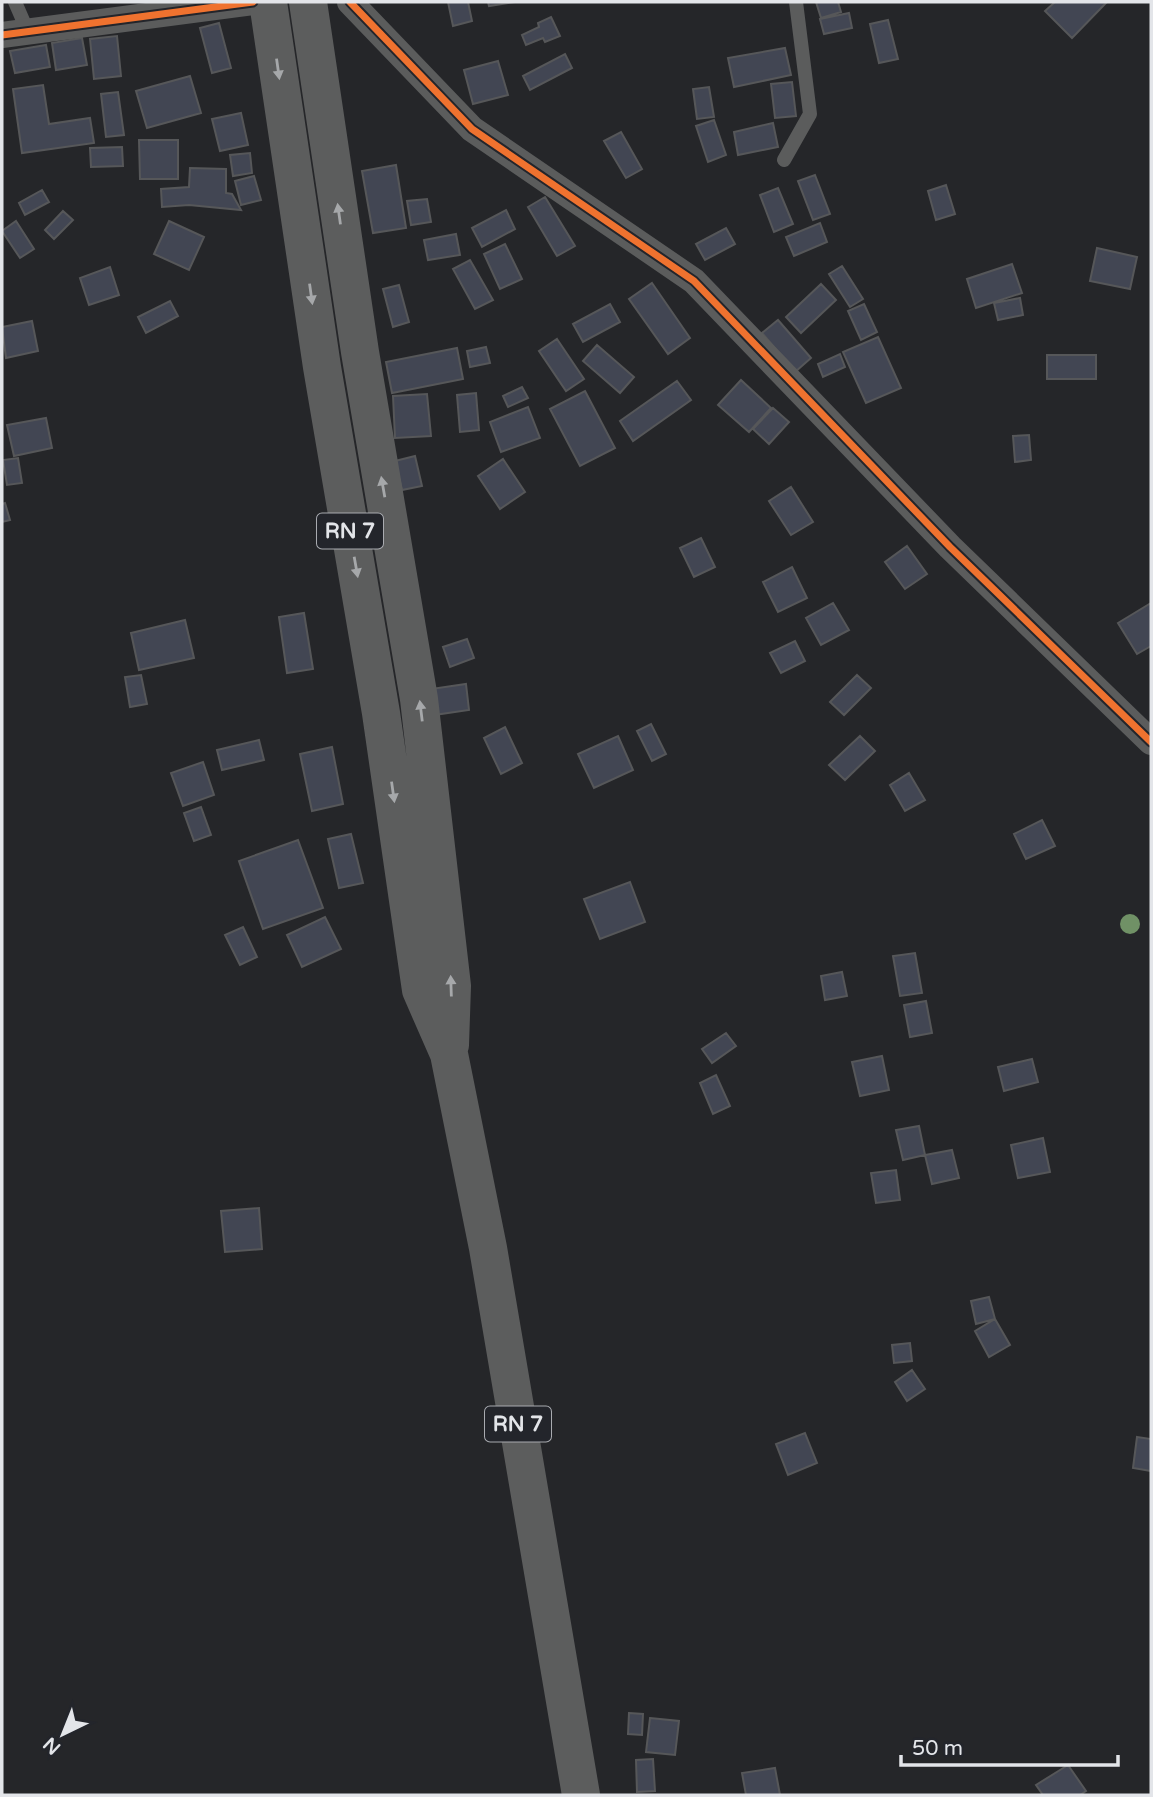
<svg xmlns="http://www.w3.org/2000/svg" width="1153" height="1797" font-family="'Varela Round',sans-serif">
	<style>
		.building { fill: #424653; stroke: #565759; stroke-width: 2 }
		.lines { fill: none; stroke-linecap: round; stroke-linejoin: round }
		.lane { stroke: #5b5c5c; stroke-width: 14 }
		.street { stroke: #5b5c5c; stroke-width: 26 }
		.primary { stroke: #5c5d5d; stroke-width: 38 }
		.cycleway-casing { stroke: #23252b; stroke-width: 11 }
		.cycleway { stroke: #ef722f; stroke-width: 7 }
		.tree { fill: #709166 }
		.oneway { fill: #a6a8aa }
		.labels { text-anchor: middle; stroke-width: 5; stroke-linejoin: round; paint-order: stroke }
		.shield { fill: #23252b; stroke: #a9abb0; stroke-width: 2 }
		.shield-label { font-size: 21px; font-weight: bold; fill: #e3e5e9 }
	</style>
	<rect width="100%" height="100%" fill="#252629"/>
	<path class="building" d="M448,2H468L472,21L453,26Z
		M488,2H515L489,6Z
		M816,2H838L841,12L821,18Z
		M1055,2H1105L1106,3L1072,38L1045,11Z
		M849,13L852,28L824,34L820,19Z
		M551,17L560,36L545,42L543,38L526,45L522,35L539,27L538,23Z
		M888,20L898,59L879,63L870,24Z
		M219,23L231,68L212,73L200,28Z
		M117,36L121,76L94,79L90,39Z
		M82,38L87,65L56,70L52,43Z
		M46,45L50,67L15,73L10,51Z
		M785,48L791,75L734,87L728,58Z
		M565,54L572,68L530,90L523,76Z
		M498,61L508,95L473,104L464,70Z
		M190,76L201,113L147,128L136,91Z
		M792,82L796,116L775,118L771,84Z
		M43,85L49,124L90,118L94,143L22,153L13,89Z
		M709,87L714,117L697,119L693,89Z
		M118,92L124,135L106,137L101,94Z
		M241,113L248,145L220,151L212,119Z
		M714,120L726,155L708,162L696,126Z
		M773,123L778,147L738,155L734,132Z
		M621,132L642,169L626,178L604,141Z
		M139,140H178V179H140Z
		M122,147L123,166L91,167L90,148Z
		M250,153L252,173L233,176L230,155Z
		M396,165L406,228L373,233L362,171Z
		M190,168L226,169V193L232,194L241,210L189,205L162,207L161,189L189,187Z
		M815,175L830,214L813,220L798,181Z
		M254,176L261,200L241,205L235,181Z
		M946,185L955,214L936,220L928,191Z
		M778,188L793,224L774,232L760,195Z
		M42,190L49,202L25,215L19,203Z
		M545,197L575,246L557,256L528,207Z
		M427,199L431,222L411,225L407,201Z
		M506,210L515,229L482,247L472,228Z
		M63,211L73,220L54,239L45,230Z
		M16,221L34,249L20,258L2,231Z
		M169,221L204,237L189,270L154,254Z
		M820,223L827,242L794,256L786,237Z
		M726,228L735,244L705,260L696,244Z
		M456,234L460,255L428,260L424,240Z
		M505,244L522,279L500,289L484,254Z
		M1097,248L1137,257L1130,289L1090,281Z
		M470,260L493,300L475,309L453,269Z
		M1012,264L1022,293L976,308L967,279Z
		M842,266L863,299L850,307L829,274Z
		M110,267L119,295L89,305L80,278Z
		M652,283L690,338L668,354L629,299Z
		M821,284L836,300L801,333L786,317Z
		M399,285L409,322L393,327L383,289Z
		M1020,298L1023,315L998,320L994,303Z
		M170,301L178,316L146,333L138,317Z
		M610,304L620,322L583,342L573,324Z
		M864,304L877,332L861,340L848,311Z
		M778,320L811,358L795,372L762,333Z
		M32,321L38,351L6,358L2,327Z
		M878,337L901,388L866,403L843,352Z
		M557,339L584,379L566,391L539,351Z
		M597,345L634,377L620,393L583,361Z
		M486,347L490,363L470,367L467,351Z
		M457,348L463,379L392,393L386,362Z
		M840,354L845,367L823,377L818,364Z
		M1047,355H1096V379H1047Z
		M741,380L771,408L749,432L718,405Z
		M677,381L691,400L633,441L620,421Z
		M522,387L528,398L508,407L503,396Z
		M585,391L615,448L580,466L550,409Z
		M476,393L479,430L460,432L457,395Z
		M427,394L431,436L395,438L393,396Z
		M528,407L540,438L501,452L490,422Z
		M773,408L789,422L769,444L753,429Z
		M46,418L52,448L14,456L7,425Z
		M1029,435L1031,460L1015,462L1013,436Z
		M415,456L422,486L402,490L395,461Z
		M18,458L22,483L7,485L3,460Z
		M503,459L525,492L500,509L478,476Z
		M791,487L813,522L791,535L769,501Z
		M5,503L10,520L2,522V504Z
		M701,538L715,567L694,577L680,548Z
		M907,546L927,574L905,589L885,562Z
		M792,567L807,598L778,612L763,582Z
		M833,603L849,630L821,645L806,618Z
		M1151,603V646L1137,654L1118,623Z
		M304,613L313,669L287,673L279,617Z
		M185,620L194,658L139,670L131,633Z
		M467,639L474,658L450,667L443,647Z
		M795,641L805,661L781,673L770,653Z
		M141,675L147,704L130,707L125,677Z
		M857,675L871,688L844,715L830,702Z
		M466,684L469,710L434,715L431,689Z
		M651,724L666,754L652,761L637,731Z
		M505,727L522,763L501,774L484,738Z
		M618,736L633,770L594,788L578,754Z
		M860,736L875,751L845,780L829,765Z
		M259,740L264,760L222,770L217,750Z
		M332,747L343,804L312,811L300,754Z
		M203,762L214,795L183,806L171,773Z
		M909,773L925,800L905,811L890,785Z
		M201,807L211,835L194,841L184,813Z
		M1042,820L1055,846L1026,859L1014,834Z
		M351,834L363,883L339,888L328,839Z
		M298,840L323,908L263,929L239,861Z
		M630,882L645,922L600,939L584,899Z
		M325,917L341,949L302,967L287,935Z
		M243,927L257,957L240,965L225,935Z
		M915,953L922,993L900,996L893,956Z
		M842,972L847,996L825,1000L821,976Z
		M926,1001L932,1033L910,1037L904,1005Z
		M726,1033L736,1046L712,1063L702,1049Z
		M882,1056L889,1090L860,1096L852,1062Z
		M1032,1059L1038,1082L1004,1091L998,1067Z
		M716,1075L730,1106L713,1114L700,1083Z
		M919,1126L925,1155L903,1160L896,1130Z
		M1043,1138L1050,1172L1018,1178L1011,1145Z
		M952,1150L959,1178L932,1184L925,1155Z
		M896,1170L900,1200L876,1203L871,1173Z
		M259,1208L262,1249L225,1252L221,1211Z
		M989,1297L995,1319L976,1324L971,1301Z
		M995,1319L1010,1345L989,1357L975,1331Z
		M910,1343L912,1361L894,1363L892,1345Z
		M912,1370L925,1389L907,1401L895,1382Z
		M805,1433L817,1463L788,1475L776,1444Z
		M1137,1437L1151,1439V1471L1133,1468Z
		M629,1713L643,1714L642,1735L628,1734Z
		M650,1718L679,1721L675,1755L646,1752Z
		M653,1759L655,1791L637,1792L636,1760Z
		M1068,1765L1086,1791L1080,1795H1043L1036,1785Z
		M775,1768L780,1795H746L742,1773Z"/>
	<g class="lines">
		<path class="lane" d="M15,2L28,32
			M784,160L810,114L796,2"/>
		<path class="street" d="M350,2L472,129L694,281L950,547L1151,742
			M2,35L253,2"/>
		<path class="primary" d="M268,2L322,367L381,713L421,990L449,1054L488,1248L581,1795
			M308,2L360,352L419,699L452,986L450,1045"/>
		<defs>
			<path id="cycleway" d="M350,2L472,129L694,281L950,547L1151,742
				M2,35L253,2"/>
		</defs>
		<use href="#cycleway" class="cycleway-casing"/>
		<use href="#cycleway" class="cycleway"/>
	</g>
	<circle class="tree" cx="1130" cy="924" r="10"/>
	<defs><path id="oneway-solid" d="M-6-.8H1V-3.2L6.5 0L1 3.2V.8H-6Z" transform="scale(1.75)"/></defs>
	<g class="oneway">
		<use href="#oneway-solid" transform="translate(278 69) rotate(82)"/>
		<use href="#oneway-solid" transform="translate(339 214) rotate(-98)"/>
		<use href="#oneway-solid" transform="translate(311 294) rotate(82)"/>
		<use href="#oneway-solid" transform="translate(383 487) rotate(-100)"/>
		<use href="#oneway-solid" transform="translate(356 567) rotate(80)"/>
		<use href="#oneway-solid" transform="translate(421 711) rotate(-97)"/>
		<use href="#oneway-solid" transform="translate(393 792) rotate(82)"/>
		<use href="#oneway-solid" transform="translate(451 986) rotate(-92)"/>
	</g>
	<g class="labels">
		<g class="shield">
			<rect x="317" y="513.5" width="66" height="35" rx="5"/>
			<rect x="485" y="1406.5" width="66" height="35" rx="5"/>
		</g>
		<g class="shield-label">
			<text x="350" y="538">RN 7</text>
			<text x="518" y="1431">RN 7</text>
		</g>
	</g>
	<rect width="1153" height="1797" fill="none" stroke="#e3e5e9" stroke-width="7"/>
	<g transform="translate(63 1734) rotate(223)" stroke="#23252b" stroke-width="5" paint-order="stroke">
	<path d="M0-5L12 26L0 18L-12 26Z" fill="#e3e5e9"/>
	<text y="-10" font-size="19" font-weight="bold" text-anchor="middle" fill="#e3e5e9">N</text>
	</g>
	<path d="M901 1755v10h217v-10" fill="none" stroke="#e3e5e9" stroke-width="3.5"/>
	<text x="912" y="1755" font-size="21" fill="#e3e5e9" stroke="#23252b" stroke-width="5" paint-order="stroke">50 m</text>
</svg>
